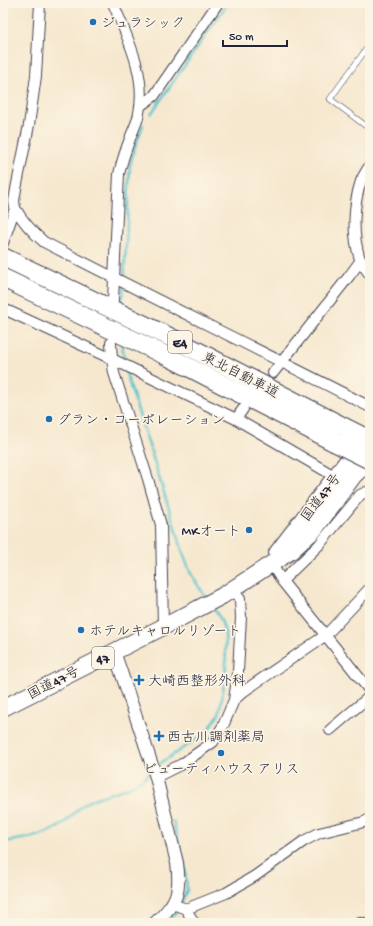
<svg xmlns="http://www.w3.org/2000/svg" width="373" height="926" font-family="'Gochi Hand','Klee One',sans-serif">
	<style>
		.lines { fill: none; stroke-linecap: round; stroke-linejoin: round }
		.stream { stroke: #57c4cf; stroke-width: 2.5 }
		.service-casing { stroke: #424051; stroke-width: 6 }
		.minor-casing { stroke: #424051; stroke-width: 12 }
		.tertiary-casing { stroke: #424051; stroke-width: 14 }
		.trunk-casing { stroke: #424051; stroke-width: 18 }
		.motorway-casing { stroke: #424051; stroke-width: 20 }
		.service { stroke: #fff; stroke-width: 5 }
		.minor { stroke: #fff; stroke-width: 10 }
		.tertiary { stroke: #fff; stroke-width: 12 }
		.trunk { stroke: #fff; stroke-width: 16 }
		.motorway { stroke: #fff; stroke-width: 18 }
		.motorway-bridge-casing { stroke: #424051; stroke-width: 20; stroke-linecap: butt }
		.motorway-bridge { stroke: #fff; stroke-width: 18 }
		.poi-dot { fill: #1f6fb2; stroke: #fcf5e5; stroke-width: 1.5 }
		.labels { text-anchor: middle; stroke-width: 3.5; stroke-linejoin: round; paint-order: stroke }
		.shield { fill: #fcf5e5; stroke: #63616e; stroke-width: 1 }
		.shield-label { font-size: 13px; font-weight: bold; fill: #22223b }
		.poi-label { font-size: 14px; fill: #22223b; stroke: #fcf5e5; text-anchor: start }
		.street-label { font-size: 14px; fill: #22223b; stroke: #fcf5e5 }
	</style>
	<rect width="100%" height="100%" fill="#fcf5e5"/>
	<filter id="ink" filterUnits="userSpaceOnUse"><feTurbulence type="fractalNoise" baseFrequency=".025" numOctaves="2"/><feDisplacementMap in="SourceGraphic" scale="8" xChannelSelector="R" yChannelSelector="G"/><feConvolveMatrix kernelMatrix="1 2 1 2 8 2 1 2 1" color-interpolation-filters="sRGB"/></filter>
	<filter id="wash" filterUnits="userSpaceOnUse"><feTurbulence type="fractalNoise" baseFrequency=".012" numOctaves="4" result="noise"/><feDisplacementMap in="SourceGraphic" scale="16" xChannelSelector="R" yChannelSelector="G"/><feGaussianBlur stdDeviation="0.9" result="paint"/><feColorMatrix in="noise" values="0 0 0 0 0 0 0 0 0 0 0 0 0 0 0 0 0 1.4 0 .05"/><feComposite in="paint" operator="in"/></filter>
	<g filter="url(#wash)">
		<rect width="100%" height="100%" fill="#f6e8cf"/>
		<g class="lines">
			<path class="stream" d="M151,114L228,3
				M124,281L130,165L134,150L143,125
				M122,303L124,286
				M122,342L124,361
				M125,368L127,376L184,556L191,574L206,598
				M156,766L206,733L213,723L219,714L222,698L226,667L225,633L221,620L213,607
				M173,821L185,867L187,890L180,905
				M3,842C23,839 48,836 64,823C73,816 79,806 89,801C111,791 132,791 150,772
				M167,923L178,909"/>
		</g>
	</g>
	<g filter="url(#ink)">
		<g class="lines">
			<defs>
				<path id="service" d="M370,44L330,99L370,129"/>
				<path id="minor" d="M140,106L154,96L218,3
					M370,165C367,170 363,176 361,181C353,205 352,235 360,259C362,265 367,270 370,275
					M15,208C23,222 31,231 44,242C152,298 262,351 370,407
					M3,243L15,208L14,201L16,189L29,125L36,76L40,3
					M113,300L119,174C122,161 126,149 131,136C134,128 138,121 139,113C147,75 127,37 113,3
					M3,310H6L112,359L236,419L336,477
					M111,343L112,359L114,373L148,479L161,525L163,627
					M273,373L350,275L361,260
					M236,419L243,409
					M271,563L282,581L370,691
					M282,581L319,545L360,495L366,492H370
					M234,700L244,691L326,635L370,588
					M330,730L370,696
					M156,777L182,764L213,742L223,726L234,700L238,672L241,617L240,599L232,589
					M173,904L186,909L226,893L255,876L304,841L319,833L364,822L370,819
					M186,909L194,923
					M359,923H370"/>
				<path id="tertiary" d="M114,652L119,666L156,777L177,863C181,892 177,903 155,923"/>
				<path id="trunk" d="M277,553L361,443
					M3,708L163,627L222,596L291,551L314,530L363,463"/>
				<path id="motorway" d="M3,257L176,340L344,427
					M3,278L169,357L334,442
					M355,473L370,460"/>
			</defs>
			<use href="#service" class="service-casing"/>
			<use href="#minor" class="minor-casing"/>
			<use href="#tertiary" class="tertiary-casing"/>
			<use href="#trunk" class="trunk-casing"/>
			<use href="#motorway" class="motorway-casing"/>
			<use href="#service" class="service"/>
			<use href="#minor" class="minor"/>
			<use href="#tertiary" class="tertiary"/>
			<use href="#trunk" class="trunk"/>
			<use href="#motorway" class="motorway"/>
			<defs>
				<path id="motorway-bridge" d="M344,427L370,440
					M334,442L370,460"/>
			</defs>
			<use href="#motorway-bridge" class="motorway-bridge-casing"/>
			<use href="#motorway-bridge" class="motorway-bridge"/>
		</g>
	</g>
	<g class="poi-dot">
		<circle cx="93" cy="22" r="4"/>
		<circle cx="49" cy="419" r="4"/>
		<circle cx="249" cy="530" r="4"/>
		<circle cx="81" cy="630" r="4"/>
		<path d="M137 674h4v4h4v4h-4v4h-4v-4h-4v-4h4z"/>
		<path d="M157 730h4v4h4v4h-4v4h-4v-4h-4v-4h4z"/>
		<circle cx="221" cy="753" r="4"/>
	</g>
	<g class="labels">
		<g class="shield">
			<rect x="168" y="331" width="24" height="22" rx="3"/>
			<rect x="92" y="647" width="22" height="22" rx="3"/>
		</g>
		<g class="shield-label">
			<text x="180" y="347">E4</text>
			<text x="103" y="663">47</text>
		</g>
		<g class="poi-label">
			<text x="101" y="27">ジュラシック</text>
			<text x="57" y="424">グラン・コーポレーション</text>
			<text x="241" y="535" text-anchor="end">MKオート</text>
			<text x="89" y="635">ホテルキャロルリゾート</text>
			<text x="148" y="685">大崎西整形外科</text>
			<text x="167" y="741">西古川調剤薬局</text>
			<text x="221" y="773" text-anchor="middle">ビューティハウス アリス</text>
		</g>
		<g class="street-label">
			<text transform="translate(241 374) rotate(27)" y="5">東北自動車道</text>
			<text transform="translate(320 497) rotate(-53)" y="5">国道47号</text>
			<text transform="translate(53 682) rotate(-27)" y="5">国道47号</text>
		</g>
	</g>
	<rect width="373" height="926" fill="none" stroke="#fcf5e5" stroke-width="16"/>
	<path d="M223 40v6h64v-6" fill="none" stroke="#22223b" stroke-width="2"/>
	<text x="229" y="40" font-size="12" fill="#22223b" stroke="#fcf5e5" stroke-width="3" paint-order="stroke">50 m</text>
</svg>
